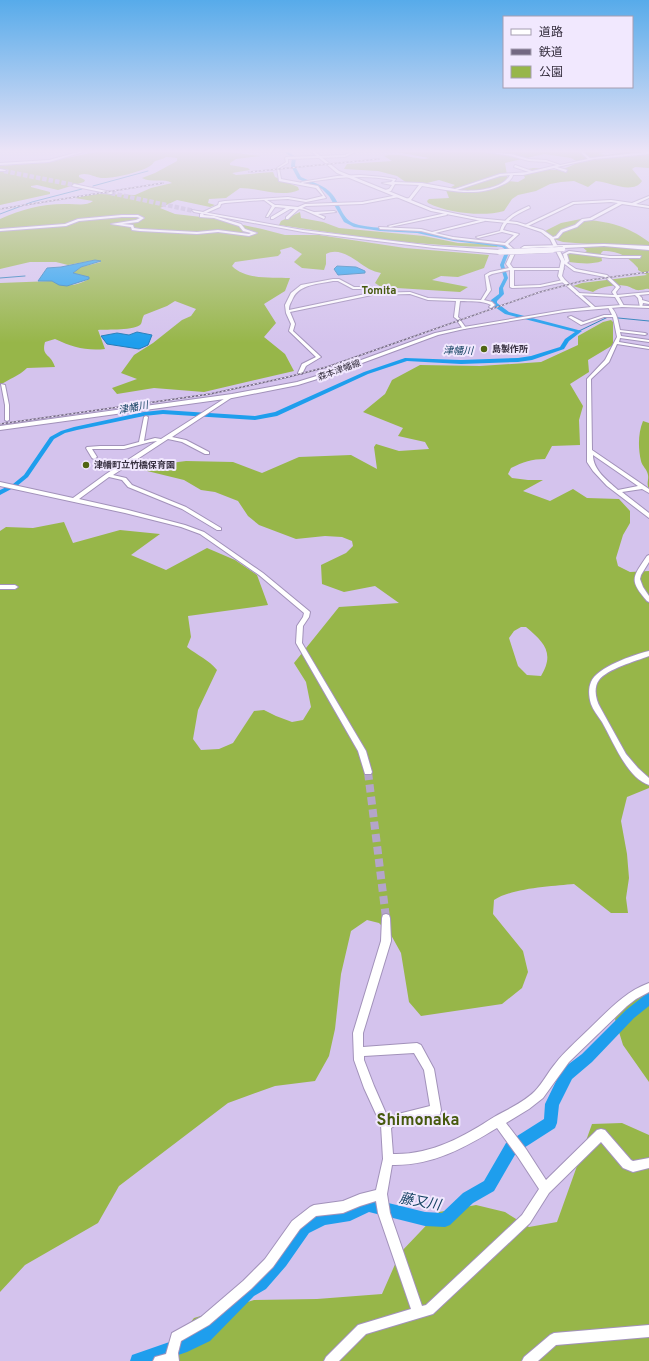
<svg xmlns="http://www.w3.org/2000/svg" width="649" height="1361" font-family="Overpass,'Noto Sans JP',sans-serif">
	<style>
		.green { fill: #97b649; fill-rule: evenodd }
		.water { fill: #1e9eed; stroke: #257cb8 }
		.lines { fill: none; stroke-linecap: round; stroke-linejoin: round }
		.stream { stroke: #257cb8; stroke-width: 1 }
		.river { fill: #1e9eed; fill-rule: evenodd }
		.minor-tunnel { stroke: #b4a5ca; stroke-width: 8; stroke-dasharray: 8 4.5; stroke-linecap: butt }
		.highway-tunnel { stroke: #b4a5ca; stroke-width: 4.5; stroke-dasharray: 4.5 2; stroke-linecap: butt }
		.minor-casing { stroke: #a292ba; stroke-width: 2 }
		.major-casing { stroke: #a292ba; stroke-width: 2 }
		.highway-casing { stroke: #a292ba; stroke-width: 2 }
		.minor { fill: #fff; fill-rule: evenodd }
		.major { fill: #fff; fill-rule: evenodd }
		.highway { fill: #fff; fill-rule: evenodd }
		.rail-casing { stroke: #736882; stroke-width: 1.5 }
		.rail { stroke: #f1e8fe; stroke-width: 1; stroke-dasharray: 2; stroke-linecap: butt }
		.highway-bridge-far1-casing { stroke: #a292ba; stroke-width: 5.5; stroke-linecap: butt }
		.highway-bridge-casing { stroke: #a292ba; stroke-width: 6; stroke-linecap: butt }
		.highway-bridge-far1 { stroke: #fff; stroke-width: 4.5 }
		.highway-bridge { stroke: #fff; stroke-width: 5.5 }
		.poi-dot { fill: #506512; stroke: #f1e8fe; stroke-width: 1.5 }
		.labels { text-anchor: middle; stroke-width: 4; stroke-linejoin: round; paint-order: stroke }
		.far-poi-label { font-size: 9px; font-weight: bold; fill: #352e3e; stroke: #f1e8fe; text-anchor: start }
		.far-street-label { font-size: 9px; fill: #352e3e; stroke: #f1e8fe }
		.far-water-label { font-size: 10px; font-style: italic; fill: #144262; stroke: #f1e8fe }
		.far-quarter-label { font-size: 11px; font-weight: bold; fill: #46590d; stroke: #f1e8fe }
		.near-water-label { font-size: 14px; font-style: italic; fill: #144262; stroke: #f1e8fe }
		.near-quarter-label { font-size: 16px; font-weight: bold; fill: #46590d; stroke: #f1e8fe }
	</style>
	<rect width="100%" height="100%" fill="#d4c3ed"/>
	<path class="green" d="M96,152H229L261,156L236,159L230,163V165L248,168L250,170L232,173L236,175L273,172L275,177L298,187L299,190C280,198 260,188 240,188L226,198L209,199L208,203L215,205L210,207L177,200L160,208L175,214L210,218L262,229L285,235H319L405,248L489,255L484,268L458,277L441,276L432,280L468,287L460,292L381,287L375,283L381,273C377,272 373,271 369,269C357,262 341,246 326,254V264L324,270L302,268L294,262L302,254L291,247L280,250L281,253L278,256L235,262L232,266C245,280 272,277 290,278L285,291L264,304L276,323L264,337L285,354L294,371L204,392L154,388L117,394L112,388L137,379L121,373L134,355L153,343L182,320L191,316L196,309L175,301L167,306L144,315C142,318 142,322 141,324C135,331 107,329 98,330L105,349C86,351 72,347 55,339L45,342C41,357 51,353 55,367L27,368C19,376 9,379 0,385V283L52,281C64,288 76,286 89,279V277L73,273L81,267L101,262L95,260L68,265L56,262H30L0,269V219C22,209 45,203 69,204C77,204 87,206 93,201L75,198L78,197L98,194L135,195L151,188L172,183C164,178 151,183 142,178L155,173L177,161V158L166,157C162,160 158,159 154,162C153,163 152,165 150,166C141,172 112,179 101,178C93,177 88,172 79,175V177L85,180L84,182L58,190L37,185L31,186V187L50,192V194L0,205V166L41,163Z
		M396,152H605L598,154L607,155L626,152H649V168L635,167L632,169L642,181C633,195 610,182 596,181L588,187L574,181L561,182L550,184L536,191L518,195L512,199L504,211C483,217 448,213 428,203L427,201L429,199L449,198L446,190L455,185L439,180L423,184L407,183L397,176L378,171L344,169L347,164L392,161L384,156C398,152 411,158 425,159L429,158ZM544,154L571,158L578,162C572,166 564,169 557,170C546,171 531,163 523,173L525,178L518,182L508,181L505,163Z
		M300,212L301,218L323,222L339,228L424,236L458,243L494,244L498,247C424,247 352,236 279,225L281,221Z
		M581,219C609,222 626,225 649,242V289C645,288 644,290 640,290C636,291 631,287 627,286C618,284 601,286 593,292L573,286L582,283L647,275L638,270V268C627,256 619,251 603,251L601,253L602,261C591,265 580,263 569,262L563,253L585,252L587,251L581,246H588V244L563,242L544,236L545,231L561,223Z
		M611,320L613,322V345L588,360L589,372L570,384L583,406L579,420L580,445L552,446L545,459C532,459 523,462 511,468L508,474L512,478L528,480H543L523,491L550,501L573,489L587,498L619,499L630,511V523L623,535L616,558L618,566L630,572L649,571V788L627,797L621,821L627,854L629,878L626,898L628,913H611L574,884C553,886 512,888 494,900L493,914L523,951L528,972L522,988L502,1004L421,1016L409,1002L401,953L391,935L379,923L367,920L351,931L341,974L335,1029L329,1056L315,1081L275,1086L228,1103L119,1186L98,1223L25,1265L0,1292V531L6,527L33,528L64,522L73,543L120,530L160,534L131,555L166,570L207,548L235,560L257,575L268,605L188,616L191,637L187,647C197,655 209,660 217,670L198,710L193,739L201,750L219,749L233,743L254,711L264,710L276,716L292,722L303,720L311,707L306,682L294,663L339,607L399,603L375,586L344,592L322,584L321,565L346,553L353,546L352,541L342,537L325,536L296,539L259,525L248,516L238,501L215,492L201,490L184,480L143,470L155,465L186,461L233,462L262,473L299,457L351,455L377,469L374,447L376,444L399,451L429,449L425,442L398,436L403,428L363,412L385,394L392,380L420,365L480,366L541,362L578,345V336L603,322ZM521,627H526C544,642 555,653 541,676L527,675L518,666L509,638L514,631Z
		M643,421L649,423V489C646,483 649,480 648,475C647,469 642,466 641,461C638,448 638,433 643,421Z
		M649,986V1082L623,1045L615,1019L623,1002Z
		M622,1123L649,1135V1361H169L172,1346L194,1318L254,1300L317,1299L382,1294L400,1253L439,1212L476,1205L505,1212L529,1227L557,1222L592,1124Z"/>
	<path class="water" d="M95,260L101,261L81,267L73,273L89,277V279L67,286L59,285L52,281H38L47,268L61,267Z
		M337,266L356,267L365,271V273L338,275L334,269Z
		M137,332L152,335L148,345L139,349L107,344L101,336L117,333L129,335Z"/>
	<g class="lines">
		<path class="stream" d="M93,186L148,171
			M0,214L32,202L82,189
			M0,278L25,276
			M579,331L608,317L649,321"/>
		<path class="river" d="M284,152H288L296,157L295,166L301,177C311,182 325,185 332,194C342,206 341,221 359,225C378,229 397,228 416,231C429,232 442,237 455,239C471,241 500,238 510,250L504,265L508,278L503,288L504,294L497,301V303L509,312L582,331L569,341L564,349L532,360L518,362L461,364L407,361L368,374L277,416L255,420L163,414L144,416L77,430L65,433L54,439L28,477L17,486L0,495V490L13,484L24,475L50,437L61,431L74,427L144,412L163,410L255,416L275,412L364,372L405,358L461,360L518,358L531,356L560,347L565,339L575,332L505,314L492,305L491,300L499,294V288L504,278L500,265L506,250L502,247L454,241L417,233L380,231L354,227L344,222L329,196L322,189L298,179L291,166L292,157Z
			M649,993V1006L634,1018L592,1062L572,1079L559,1105L557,1123L555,1128L516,1153L494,1191L473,1203L450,1225L445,1227L425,1226L369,1212L350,1221L325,1225L309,1233L286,1266L266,1289L254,1296L210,1341L187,1352L161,1361H130L132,1355L178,1339L198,1329L244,1286L256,1279L276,1256L299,1223L318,1213L323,1211L349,1207L368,1198L425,1212L442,1213L463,1193L484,1181L506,1143L544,1119L545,1104L562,1069L582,1054L626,1010L645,995Z"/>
		<path class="minor-tunnel" d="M368,772L386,918"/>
		<path class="highway-tunnel" d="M4,171L74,185
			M111,193L194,211"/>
		<defs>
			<path id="minor" d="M351,152H355L345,157L288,159V163L279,168L281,179L318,186L326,198L306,202L288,199L267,200L275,205H278L298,207L305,204L362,202L398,195L399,197L362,204L306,206L302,208L314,212L334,211L336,212L318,214L325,217L324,219L304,210L299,209L288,219H286V217L295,209H290L273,219H271V217L286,208L275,207L268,217H266L272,206L264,200L225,203L221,204L220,207L206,213L203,212L218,205L219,202L225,201L288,197L306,200L323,196L316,188L279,181L277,168L286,162L285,158L286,157L345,155Z
				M487,152L511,154L529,159L546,160L560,165L588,159L580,152H583L590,158L646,152H649V154L594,159L557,167L567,170L566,172L554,168L523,175H513C512,180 507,183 502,185C476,198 449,190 422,186L411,200L407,201L406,199L409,198L419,185L395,184L391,191L386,192L385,190L389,189L392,185L382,183L391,182L393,180C362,174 333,178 302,183L301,182L337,176L360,175L383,177L396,179L394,182L422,183L455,189L500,174L529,172L514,167L515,165L532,171L557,165L546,162L529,161L511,156ZM510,175C502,190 472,192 457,190L500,176Z
				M649,196V198L636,204L649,206V208L622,204L592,220L584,221L577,227L563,232L558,238L552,239L550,238L556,236L561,230L575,225L582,219L590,218L618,203L611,202L574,204L528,226L525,225L573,202L611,200L632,203Z
				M529,206L530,208C520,213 507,218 503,230L519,234L508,244L516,251L510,264L513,268H562L564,269L562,270H514V286L540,285L563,280L565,281L564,282L540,287L512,288L510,287V270L492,274L488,276L491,290L484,300L492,302L495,305L491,308L489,307L491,305C482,300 470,302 460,301L458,317L460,319L458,320L454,317L456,301L428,300L410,294L372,295L290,312L295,324L293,331L321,357L306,366L302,374H298V373L302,364L316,357L289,331L291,324L286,313L285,305L291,293L301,285L333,279H339L354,287H372L374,293L410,292L428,298L481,300L487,290L485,275L490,272L509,268L506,264L512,251L505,245L453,239L421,231L380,229L379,227L421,229L432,232L484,219L485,221L435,233L453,237L505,243L514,235L502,232L478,238L476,237L500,231C503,218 517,211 529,206ZM333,281H338L353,289H369L370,293L289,310C289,304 291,303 293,298C300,284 319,284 333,281Z
				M202,213L204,214L203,215L214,216L241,224L245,229L257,233L249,236L218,232L197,234L140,231L132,230L131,227L111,224L136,220L140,218L137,217H122L79,221L66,226L0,231V229L65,224L78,219L122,215H138L144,218L138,222L122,224L133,225L134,228L140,229L197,232L218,230L249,234L251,233L243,231L239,226L214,218L200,217V214Z
				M446,213L447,215L390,227L388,226Z
				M569,251L610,256H641L640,258H610L570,253L567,254L569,261L567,263L576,269L607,275L620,287L616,292L617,295L649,292V294L639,295L642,298V300L649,302V304L643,303L642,307H640L638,298L635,295L619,297L624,306L622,307H621L615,297L577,295L576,294L578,293L614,295L612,292L616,287L605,277L574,271L562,262V260L565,261L563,254Z
				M610,306C617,312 618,321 620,330L645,333L647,334L645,335L620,332L621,336L649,340V342L620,338L619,342L649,347V349L617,344L609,362L591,379L592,450L649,489V493L642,489L622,492L649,513V518L607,486L593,471L587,462V379L605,360L617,337L613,317H604L581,325L568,317L571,316L583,322L604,315H612L608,307ZM593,455L638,486L618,490C607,480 593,470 593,455Z
				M459,321H461L466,328L465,329H463L458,322Z
				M1,384L5,385L9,405V420L7,421L5,420V405Z
				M230,395L234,396L172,437L186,440L209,452V454H205L182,442L168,439L113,475L126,478L132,485L186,507L221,528V530H217L182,509L128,487L122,480L109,477L79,499L128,510L185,525L204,532L263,573L309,611L310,612L309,617L303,626L302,643L366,751L372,772L371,774H365L358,751L296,643L297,626L303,617L304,613L259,575L200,534L181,527L125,513L0,486V482L73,498L106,474L157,441L150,442L124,449H92L97,457L94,459L92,458L86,448L87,447L100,446H124L139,442L144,417L146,416L148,417L144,441L155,438L161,439Z
				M649,555V562L641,575L640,579L643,587L649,596V602L647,601C629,580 632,578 647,556Z
				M0,585H15L18,587L15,589H0Z
				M649,651V656C636,661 607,669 599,680C593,688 596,700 600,707L626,754L638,768L649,778V785C627,778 613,741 602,722C598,716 593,710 591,704C589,697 588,689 591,682C597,667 633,655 649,651Z
				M386,914L389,915L390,918L391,941L363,1033V1047L417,1043L421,1045L434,1069L441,1110L440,1114L396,1125L391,1128L393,1154C431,1155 463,1137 494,1117C508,1109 523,1103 535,1091C543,1083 548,1072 555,1064C564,1052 576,1042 587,1031C606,1013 624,992 649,983V992L636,999L627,1006L569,1062L543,1098L529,1109L506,1123L526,1149L546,1180L597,1130L601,1129L605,1130L631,1160L633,1161L649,1158V1168L633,1172L623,1168L601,1142L549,1193L530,1223L433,1314L366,1334L339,1361H324L326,1357L358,1325L411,1309L378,1213L376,1201L360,1206L343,1213L316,1216L300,1229L273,1267L251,1289L209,1325L181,1341L178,1353L179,1361H153L155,1357L166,1354L172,1333L201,1317L243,1281L265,1259L292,1221L310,1207L314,1205L343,1201L360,1194L376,1190L383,1159L381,1125L364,1088L354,1060L353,1033L381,941L382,918L383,915ZM414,1053L424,1070L430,1106L394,1115L388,1118L374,1086L364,1060V1056ZM497,1128L518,1157L539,1189L522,1215L426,1305L422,1306L390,1213L387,1194L392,1165C432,1166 464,1148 497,1128Z
				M649,1325V1337L556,1345L538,1361H522L524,1357L550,1335L554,1333Z"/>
			<path id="major" d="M78,152H84L49,162L0,165V163L49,160Z
				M312,152H315L339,171L433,209L477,218L517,222L543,230L553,237L565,261L562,276L565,280L595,307L622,305L649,306V308L622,307L564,312L464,329L438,335L327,376L298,385L232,398L0,430V426L232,394L297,382L323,374L435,333L464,327L564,310L591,307L561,281L558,276L561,261L550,239L541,232L517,224L477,220L431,211L337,173Z"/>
			<path id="highway" d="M0,169L5,170L6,171H0Z
				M74,184L111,192L113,193L111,194L72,186Z
				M192,210L303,230L434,246L500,250L503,252L500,254L434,248L303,232L194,212Z
				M604,244L649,246V250L604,246L524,250L521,248L524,246Z"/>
		</defs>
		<use href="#minor" class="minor-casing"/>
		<use href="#major" class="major-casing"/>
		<use href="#highway" class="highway-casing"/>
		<use href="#minor" class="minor"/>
		<use href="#major" class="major"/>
		<use href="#highway" class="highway"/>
		<defs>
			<path id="rail" d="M249,172L379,159
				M0,209L163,183
				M0,424L210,394L288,377L327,367L540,292L582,281L649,272"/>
		</defs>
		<use href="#rail" class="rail-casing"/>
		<use href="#rail" class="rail"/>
		<defs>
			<path id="highway-bridge-far1" d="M531,251L563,249"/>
			<path id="highway-bridge" d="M500,252L552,250"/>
		</defs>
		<use href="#highway-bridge-far1" class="highway-bridge-far1-casing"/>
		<use href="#highway-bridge" class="highway-bridge-casing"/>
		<use href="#highway-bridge-far1" class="highway-bridge-far1"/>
		<use href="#highway-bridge" class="highway-bridge"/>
	</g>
	<linearGradient id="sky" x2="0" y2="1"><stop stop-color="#57abea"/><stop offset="0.44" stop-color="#ece4f7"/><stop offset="1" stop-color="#ece4f7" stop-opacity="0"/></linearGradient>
	<rect width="649" height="343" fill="url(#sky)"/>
	<g class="poi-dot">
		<circle cx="484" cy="349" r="4"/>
		<circle cx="86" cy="465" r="4"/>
	</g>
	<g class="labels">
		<g class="far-poi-label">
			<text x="492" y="352">島製作所</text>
			<text x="94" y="468">津幡町立竹橋保育園</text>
		</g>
		<g class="far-street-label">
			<text transform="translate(339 370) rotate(-20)" y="3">森本津幡線</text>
		</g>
		<g class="far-water-label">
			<text transform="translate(458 350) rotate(1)" y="4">津幡川</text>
			<text transform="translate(133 407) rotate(-11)" y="4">津幡川</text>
		</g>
		<g class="far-quarter-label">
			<text x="379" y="294">Tomita</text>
		</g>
		<g class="near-water-label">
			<text transform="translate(420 1201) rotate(10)" y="5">藤又川</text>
		</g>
		<g class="near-quarter-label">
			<text x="418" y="1125">Shimonaka</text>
		</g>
	</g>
	<rect x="503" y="16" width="130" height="72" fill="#f1e8fe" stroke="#a69eb1"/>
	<rect x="511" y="29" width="20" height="6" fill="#ffffff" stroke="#a69eb1"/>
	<text x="539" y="36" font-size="12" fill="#352e3e">道路</text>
	<rect x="511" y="49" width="20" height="6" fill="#736882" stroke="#a69eb1"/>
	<text x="539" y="56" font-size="12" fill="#352e3e">鉄道</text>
	<rect x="511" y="66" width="20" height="12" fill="#97b649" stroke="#a69eb1"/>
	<text x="539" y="76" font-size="12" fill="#352e3e">公園</text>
</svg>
